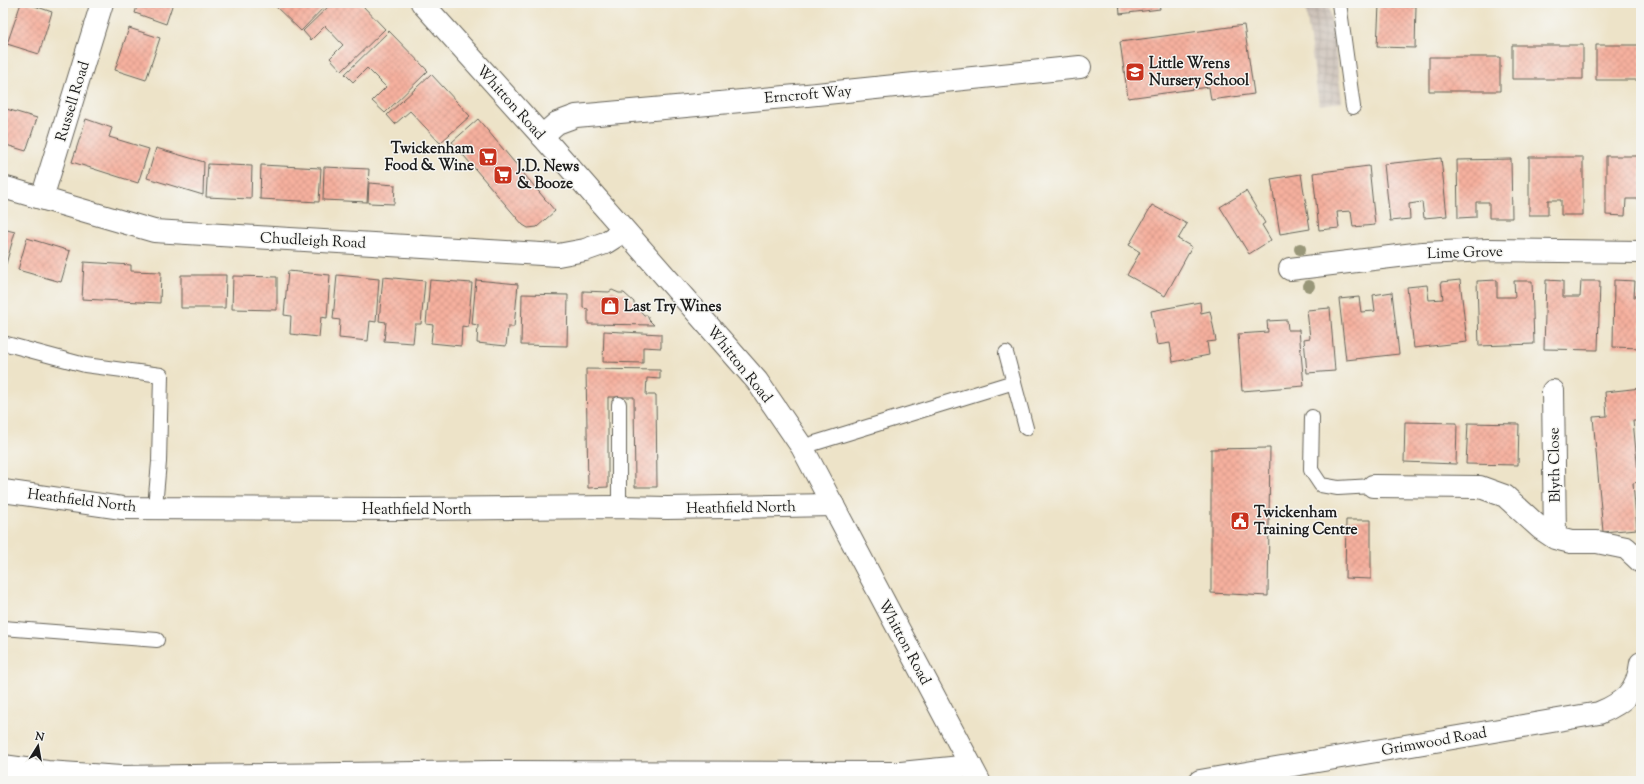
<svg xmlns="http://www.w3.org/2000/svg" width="1644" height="784" font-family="'Sorts Mill Goudy',serif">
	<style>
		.industrial { fill: url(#industrial-grid) }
		.building { fill: url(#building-cross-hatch) }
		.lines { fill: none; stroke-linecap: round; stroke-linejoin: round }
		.lane-casing { stroke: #656258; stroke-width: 16 }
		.street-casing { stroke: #656258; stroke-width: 24 }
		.secondary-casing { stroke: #656258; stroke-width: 24 }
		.lane { stroke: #fff; stroke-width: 14 }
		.street { stroke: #fff; stroke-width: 22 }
		.secondary { stroke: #fff; stroke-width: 22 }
		.tree { fill: #989678 }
		.labels { text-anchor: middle; stroke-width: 3; stroke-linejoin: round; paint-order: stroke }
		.poi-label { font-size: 15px; font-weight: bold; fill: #1c1c1c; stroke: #f6f6f2; text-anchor: start }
		.street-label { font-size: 15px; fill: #1c1c1c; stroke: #f6f6f2 }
	</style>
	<defs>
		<pattern id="industrial-grid" width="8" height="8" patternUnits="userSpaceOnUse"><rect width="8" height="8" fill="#cdc2b9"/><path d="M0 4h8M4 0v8" fill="none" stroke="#afa69e"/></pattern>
		<pattern id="building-cross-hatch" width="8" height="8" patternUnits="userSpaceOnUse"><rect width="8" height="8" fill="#f6b09e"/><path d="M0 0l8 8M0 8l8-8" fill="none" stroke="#d29788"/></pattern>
	</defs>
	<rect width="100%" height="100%" fill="#f6f6f2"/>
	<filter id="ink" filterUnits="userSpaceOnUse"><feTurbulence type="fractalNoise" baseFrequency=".025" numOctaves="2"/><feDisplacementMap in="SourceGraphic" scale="8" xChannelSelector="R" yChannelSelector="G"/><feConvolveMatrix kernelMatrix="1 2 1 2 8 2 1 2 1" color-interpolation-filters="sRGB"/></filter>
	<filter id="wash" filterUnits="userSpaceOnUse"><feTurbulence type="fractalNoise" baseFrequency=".012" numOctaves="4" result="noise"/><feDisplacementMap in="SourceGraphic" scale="16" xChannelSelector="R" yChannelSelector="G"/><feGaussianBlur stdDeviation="0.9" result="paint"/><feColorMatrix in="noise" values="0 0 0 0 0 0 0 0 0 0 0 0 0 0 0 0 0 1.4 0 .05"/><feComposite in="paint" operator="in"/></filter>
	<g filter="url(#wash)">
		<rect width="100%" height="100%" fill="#ede3c8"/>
		<path class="industrial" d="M1305,3H1329L1342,102L1319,105Z"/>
		<g id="blocks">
			<path class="building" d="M21,3H26L52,12L39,54L7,44Z
				M138,3H173L166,24L135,13Z
				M272,3H324L326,5L301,31Z
				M332,3H360L385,29L342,71L330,58L343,45L325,26L311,40L303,31Z
				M1119,3H1159L1160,9L1120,14Z
				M1379,5L1416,6L1415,48L1377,47Z
				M1244,25L1254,94L1211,100L1209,87L1128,98L1120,42Z
				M129,28L160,38L146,80L115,70Z
				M389,31L428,71L385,113L372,101L386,87L367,68L353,82L345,74Z
				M1512,45H1583V79H1512Z
				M1596,45H1641V80H1596Z
				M1429,57H1500V91H1429Z
				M431,74L470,116L440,143L410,111L395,124L387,115Z
				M3,108L37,118L26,151L3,144Z
				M86,119L112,128L109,137L149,149L138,183L72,162Z
				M478,119L555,211L537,227L528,228L523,225L452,142Z
				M156,148L204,162L203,195L147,178Z
				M1606,156H1641V199H1626L1625,216L1606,215Z
				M1529,157H1583V215H1561V200H1548V215H1529Z
				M1441,158L1447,216L1424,218L1422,202L1409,204L1410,219L1390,221L1384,164Z
				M1511,159L1512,218H1489V202H1476V217L1458,218L1457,160Z
				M208,164L252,166L251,199L206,197Z
				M261,165L321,168L319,202L260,199Z
				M1369,166L1375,225L1353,227L1351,211L1337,212L1339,228L1319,230L1313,173Z
				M324,167L369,169L367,202L323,200Z
				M1301,174L1310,229L1280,234L1271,179Z
				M369,183L395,185L394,204L368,203Z
				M1246,191L1265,223L1262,225L1271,240L1249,254L1220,207Z
				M1152,205L1187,224L1178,239L1192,247L1165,296L1127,275L1140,252L1129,245Z
				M3,229L15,232L6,264L3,263Z
				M27,238L70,251L61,282L18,270Z
				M84,262L131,265V271L161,272L160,303L82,299Z
				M288,271L330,275L327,318L321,317L319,337L290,334L291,316L284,315Z
				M181,275H226L225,308H181Z
				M337,275L379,279L376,322L370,321L368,341L339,338L340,320L333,319Z
				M233,276L277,277V310L232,309Z
				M383,277L425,281L421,324H415L413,343L384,341L386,322L379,321Z
				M430,280L472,283L468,327L462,326L461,346L431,343L433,325L426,324Z
				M476,280L518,284L514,327H508L506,346L477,343L478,325L472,324Z
				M1460,280L1467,342L1414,348L1407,287L1427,285L1429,300L1443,299L1441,282Z
				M1497,280V297H1515L1514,281H1532L1534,344L1479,346L1477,281Z
				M1546,280L1563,281V297H1580L1581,281H1600L1598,350L1544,349Z
				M1614,280L1635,281L1634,297L1641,298V348L1613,347Z
				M612,290L619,293H624L634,302V304L644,315H647L649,320L654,325L588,324V309L583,308V291L609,292Z
				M1392,292L1399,354L1346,360L1339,299L1359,297L1361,312L1375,311L1373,295Z
				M522,294L568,295L567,346L521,345Z
				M1200,302L1201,313L1210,311L1214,330L1216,341L1207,342L1209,355L1173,362L1170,343L1157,345L1151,311Z
				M1330,308L1335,371L1307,373L1304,339L1310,338L1307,310Z
				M1287,320L1288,330H1299L1304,386L1242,391L1238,334L1268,332L1267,321Z
				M604,331L661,334V348L643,347V363L603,362Z
				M586,369L660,370V379L647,378L646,395H656L657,487H635L634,397H608V487L588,488Z
				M1641,388V421H1633L1639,482L1633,483L1637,529L1603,532L1593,417L1607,416L1605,392Z
				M1405,422L1457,423L1456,464L1404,462Z
				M1468,423L1519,424L1518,465L1466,464Z
				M1270,448L1268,596L1211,593V449Z
				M1346,520H1371V579L1345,578Z"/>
		</g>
	</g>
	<g filter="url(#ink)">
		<use href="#blocks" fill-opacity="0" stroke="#656258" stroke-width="1"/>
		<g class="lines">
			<defs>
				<path id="lane" d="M1339,3L1353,107
					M3,343L85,365L161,375L159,462L155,507
					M1006,353L1026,428
					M619,404V507
					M1312,417L1311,470L1321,485L1338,488L1373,486
					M802,447L1014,382
					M3,628L157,640"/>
				<path id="street" d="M542,136L557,123L576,116L807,95L1080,67
					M3,187L154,231L558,255L585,250L605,243L624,231
					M42,198L102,3
					M1290,269L1423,253L1488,250L1641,252
					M1553,391L1555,538
					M1373,486L1480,487L1505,496L1540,528L1555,538L1571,542H1597L1626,548L1641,562
					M3,491L122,508L409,509L619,507L667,508L833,505
					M3,766L47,772L121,777L492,772L901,773L971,766
					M1200,781L1599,713C1624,703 1638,690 1641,663"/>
				<path id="secondary" d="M422,3L542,136L757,381L802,447L979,781"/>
			</defs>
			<use href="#lane" class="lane-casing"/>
			<use href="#street" class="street-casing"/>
			<use href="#secondary" class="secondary-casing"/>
			<use href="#lane" class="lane"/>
			<use href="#street" class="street"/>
			<use href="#secondary" class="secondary"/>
		</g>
		<g class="tree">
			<circle cx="1300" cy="249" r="6"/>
			<circle cx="1309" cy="286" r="6"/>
		</g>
	</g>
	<defs>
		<symbol id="school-square" viewBox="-11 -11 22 22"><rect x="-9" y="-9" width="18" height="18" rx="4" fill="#c8321e" stroke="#f6f6f2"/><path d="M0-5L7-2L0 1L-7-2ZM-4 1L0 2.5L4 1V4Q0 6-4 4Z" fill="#fff"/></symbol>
		<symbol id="supermarket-square" viewBox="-11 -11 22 22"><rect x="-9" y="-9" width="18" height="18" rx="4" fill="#c8321e" stroke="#f6f6f2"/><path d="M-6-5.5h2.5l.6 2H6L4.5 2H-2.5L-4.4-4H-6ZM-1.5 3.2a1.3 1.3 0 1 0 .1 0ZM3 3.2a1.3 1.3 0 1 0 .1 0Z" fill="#fff"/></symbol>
		<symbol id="shop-square" viewBox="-11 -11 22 22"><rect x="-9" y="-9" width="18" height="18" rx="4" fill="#c8321e" stroke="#f6f6f2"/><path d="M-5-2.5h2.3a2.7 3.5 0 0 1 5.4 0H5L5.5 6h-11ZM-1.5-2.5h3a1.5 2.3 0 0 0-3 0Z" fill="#fff"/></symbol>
		<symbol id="civic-square" viewBox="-11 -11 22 22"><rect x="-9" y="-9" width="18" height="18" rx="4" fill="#c8321e" stroke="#f6f6f2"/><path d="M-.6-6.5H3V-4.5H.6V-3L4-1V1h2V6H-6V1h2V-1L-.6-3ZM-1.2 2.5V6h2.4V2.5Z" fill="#fff"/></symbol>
	</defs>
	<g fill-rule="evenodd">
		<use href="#school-square" x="1124" y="61" width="22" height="22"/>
		<use href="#supermarket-square" x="477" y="146" width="22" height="22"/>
		<use href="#supermarket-square" x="492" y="164" width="22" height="22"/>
		<use href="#shop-square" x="599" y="295" width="22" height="22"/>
		<use href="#civic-square" x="1229" y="510" width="22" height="22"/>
	</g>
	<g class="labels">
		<g class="poi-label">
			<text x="1149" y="68">Little Wrens<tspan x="1149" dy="17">Nursery School</tspan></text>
			<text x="474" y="153" text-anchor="end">Twickenham<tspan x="474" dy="17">Food &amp; Wine</tspan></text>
			<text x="517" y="171">J.D. News<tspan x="517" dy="17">&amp; Booze</tspan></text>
			<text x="624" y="311">Last Try Wines</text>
			<text x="1254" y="517">Twickenham<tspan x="1254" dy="17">Training Centre</tspan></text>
		</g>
		<g class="street-label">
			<text transform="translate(808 94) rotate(-5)" y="5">Erncroft Way</text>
			<text transform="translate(72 101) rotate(-73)" y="5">Russell Road</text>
			<text transform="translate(511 102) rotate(48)" y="5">Whitton Road</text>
			<text transform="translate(313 240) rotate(3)" y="5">Chudleigh Road</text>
			<text transform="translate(1465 252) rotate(-2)" y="5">Lime Grove</text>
			<text transform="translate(740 364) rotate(51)" y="5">Whitton Road</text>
			<text transform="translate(1554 465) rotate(-91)" y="5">Blyth Close</text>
			<text transform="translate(82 500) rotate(7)" y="5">Heathfield North</text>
			<text transform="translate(741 507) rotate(-1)" y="5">Heathfield North</text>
			<text x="417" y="514">Heathfield North</text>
			<text transform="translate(905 642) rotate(62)" y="5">Whitton Road</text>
			<text transform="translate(1434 741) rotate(-10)" y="5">Grimwood Road</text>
		</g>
	</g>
	<rect width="1644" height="784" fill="none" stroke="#f6f6f2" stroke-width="16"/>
	<g transform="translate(38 746) rotate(11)" stroke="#f6f6f2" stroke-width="3" paint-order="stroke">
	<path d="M0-3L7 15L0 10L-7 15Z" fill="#1c1c1c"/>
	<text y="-6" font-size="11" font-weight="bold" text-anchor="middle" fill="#1c1c1c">N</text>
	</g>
</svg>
